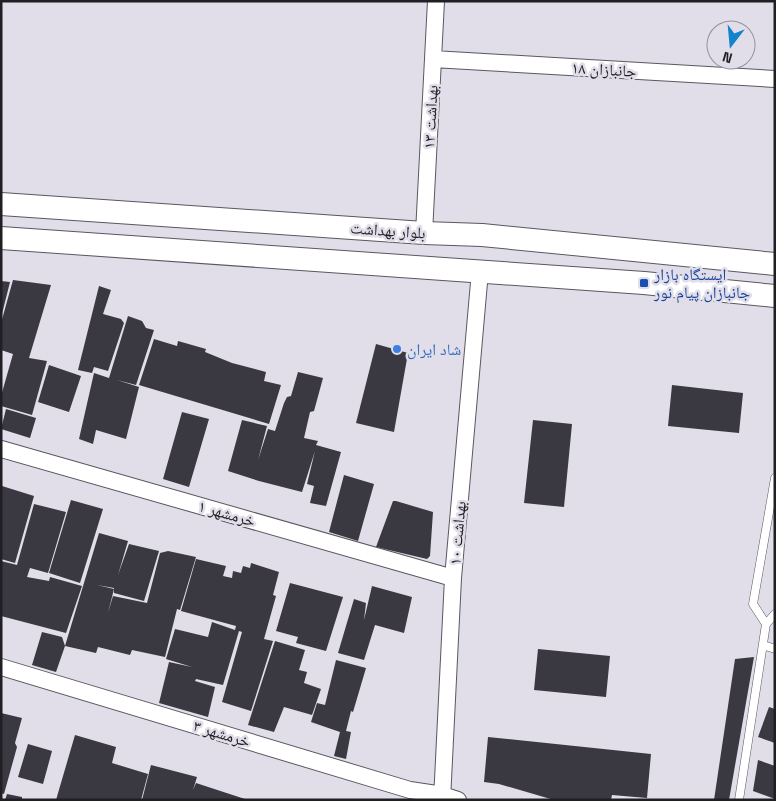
<svg xmlns="http://www.w3.org/2000/svg" width="776" height="801" font-family="'Space Grotesk','Noto Naskh Arabic',sans-serif">
	<style>
		.building { fill: #3a3840 }
		.lines { fill: none; stroke-linecap: round; stroke-linejoin: round }
		.service-casing { stroke: #59575f; stroke-width: 9 }
		.minor-casing { stroke: #59575f; stroke-width: 18 }
		.secondary-casing { stroke: #59575f; stroke-width: 24 }
		.service { stroke: #fff; stroke-width: 8 }
		.minor { stroke: #fff; stroke-width: 16 }
		.secondary { stroke: #fff; stroke-width: 22 }
		.transit-dot { fill: #1a4fb4; stroke: #e1dee9; stroke-width: 2 }
		.shop-dot { fill: #3f7fe0; stroke: #e1dee9; stroke-width: 2 }
		.labels { text-anchor: middle; stroke-width: 5; stroke-linejoin: round; paint-order: stroke }
		.street-label { font-size: 16px; fill: #201f23; stroke: #e1dee9 }
		.transit-label { font-size: 16px; fill: #164399; stroke: #e1dee9; text-anchor: start }
		.shop-label { font-size: 16px; fill: #366cbe; stroke: #e1dee9; text-anchor: start }
	</style>
	<rect width="100%" height="100%" fill="#e1dee9"/>
	<path class="building" d="M13,280L51,285L29,358L47,361L32,415L1,406V396L13,354L1,350V323Z
		M1,281L10,282L2,314H1Z
		M99,286L111,290L103,314L121,319L124,323L108,371L94,367L92,373L78,370Z
		M128,316L142,321L146,328L154,330L136,385L117,380L139,387L126,439L96,430L93,444L79,439L94,373L109,378Z
		M154,339L177,346L178,341L206,349L205,352L232,363L266,372L264,381L281,385L269,424L139,385Z
		M376,344L408,353L394,432L356,423Z
		M49,365L81,376L69,412L38,402Z
		M298,372L323,378L314,411L310,412L304,438L318,441L316,445L341,452L326,506L310,503L314,486L307,484L315,451L302,492L259,481L228,471L242,420L267,426L258,460L268,429L275,431L284,403L287,397L291,396Z
		M672,385L743,393L739,433L668,426Z
		M6,409L36,418L30,438L1,429Z
		M182,412L209,419L189,487L163,479Z
		M533,420L572,424L564,507L524,503Z
		M344,475L374,484L358,541L329,532Z
		M2,486L34,496L15,563L1,559Z
		M71,500L103,509L80,583L49,573Z
		M393,501H396L433,512L430,556L427,559L376,547Z
		M34,504L66,512L48,573L30,568L27,577L49,581L50,577L82,586L66,633L1,616V561L17,565Z
		M99,533L128,541L118,575L129,544L159,551L144,601L114,593V588L97,585L114,589L108,613L113,596L147,603L160,553L168,551L196,557L180,610L177,609L165,657L132,650L130,655L98,647L96,653L65,646L56,672L32,665L42,632L62,637L65,646Z
		M196,559L226,566L223,576L232,578L233,571L241,573L243,566L250,568L251,563L279,572L273,595L276,596L264,639L273,641L251,711L222,702L242,632L239,631L223,685L196,679L195,681L215,687L208,717L159,703L169,662L192,667L166,659L175,629L208,637L212,622L235,630L236,626L181,611Z
		M290,583L343,597L326,651L296,643L298,637L276,631Z
		M372,586L412,597L404,633L375,625L364,660L338,653L354,599L366,603L364,620Z
		M275,641L305,650L299,670L307,672L304,683L321,689L312,715L284,707L274,732L248,725Z
		M538,649L610,656L606,697L534,690Z
		M754,657L729,800H714L735,659Z
		M336,660L366,668L353,712L351,711L346,731L351,732L346,759L334,756L340,732L311,722L317,703L325,705Z
		M769,707L775,709V743L758,737Z
		M1,713L22,718L15,743L17,747L4,794L1,793Z
		M75,735L116,747L112,763L148,774L141,800H56Z
		M488,737L651,754L647,798L612,795L611,800H554L499,784L484,782Z
		M28,744L52,751L43,784L18,777Z
		M758,760L775,766V799L753,791Z
		M151,765L197,777L193,790L196,783L248,800H142Z
		M7,794L22,797V800H5Z"/>
	<g class="lines">
		<defs>
			<path id="service" d="M766,624L775,614
				M763,645L775,649
				M739,800L766,624L753,604L775,478"/>
			<path id="minor" d="M433,59L775,79
				M424,233L436,1
				M1,449L453,578
				M1,667L410,790L443,795L458,800
				M442,800L453,578L480,271"/>
			<path id="secondary" d="M1,204L424,233L482,235L775,264
				M1,238L644,283L775,296"/>
		</defs>
		<use href="#service" class="service-casing"/>
		<use href="#minor" class="minor-casing"/>
		<use href="#secondary" class="secondary-casing"/>
		<use href="#service" class="service"/>
		<use href="#minor" class="minor"/>
		<use href="#secondary" class="secondary"/>
	</g>
	<rect class="transit-dot" x="639" y="278" width="10" height="10" rx="2.5"/>
	<circle class="shop-dot" cx="397" cy="349" r="5"/>
	<g class="labels">
		<g class="street-label">
			<text transform="translate(604 69) rotate(3)" y="6">جانبازان ۱۸</text>
			<text transform="translate(430 117) rotate(-87)" y="6">بهداشت ۱۳</text>
			<text transform="translate(388 230) rotate(4)" y="6">بلوار بهداشت</text>
			<text transform="translate(227 513) rotate(16)" y="6">خرمشهر ۱</text>
			<text transform="translate(457 533) rotate(-85)" y="6">بهداشت ۱۰</text>
			<text transform="translate(222 733) rotate(17)" y="6">خرمشهر ۳</text>
		</g>
		<g class="transit-label">
			<text x="654" y="280">ایستگاه بازار<tspan x="654" dy="18">جانبازان پیام نور</tspan></text>
		</g>
		<g class="shop-label">
			<text x="407" y="355">شاد ایران</text>
		</g>
	</g>
	<rect width="776" height="801" fill="none" stroke="#201f23" stroke-width="5"/>
	<g transform="translate(731 45) rotate(196)"><circle r="24" fill="#e1dee9" stroke="#94929a"/>
	<path d="M0-4L9 19L0 12L-9 19Z" fill="#1283cc"/>
	<text y="-8" font-size="14" font-weight="bold" text-anchor="middle" fill="#201f23">N</text>
	</g>
</svg>
